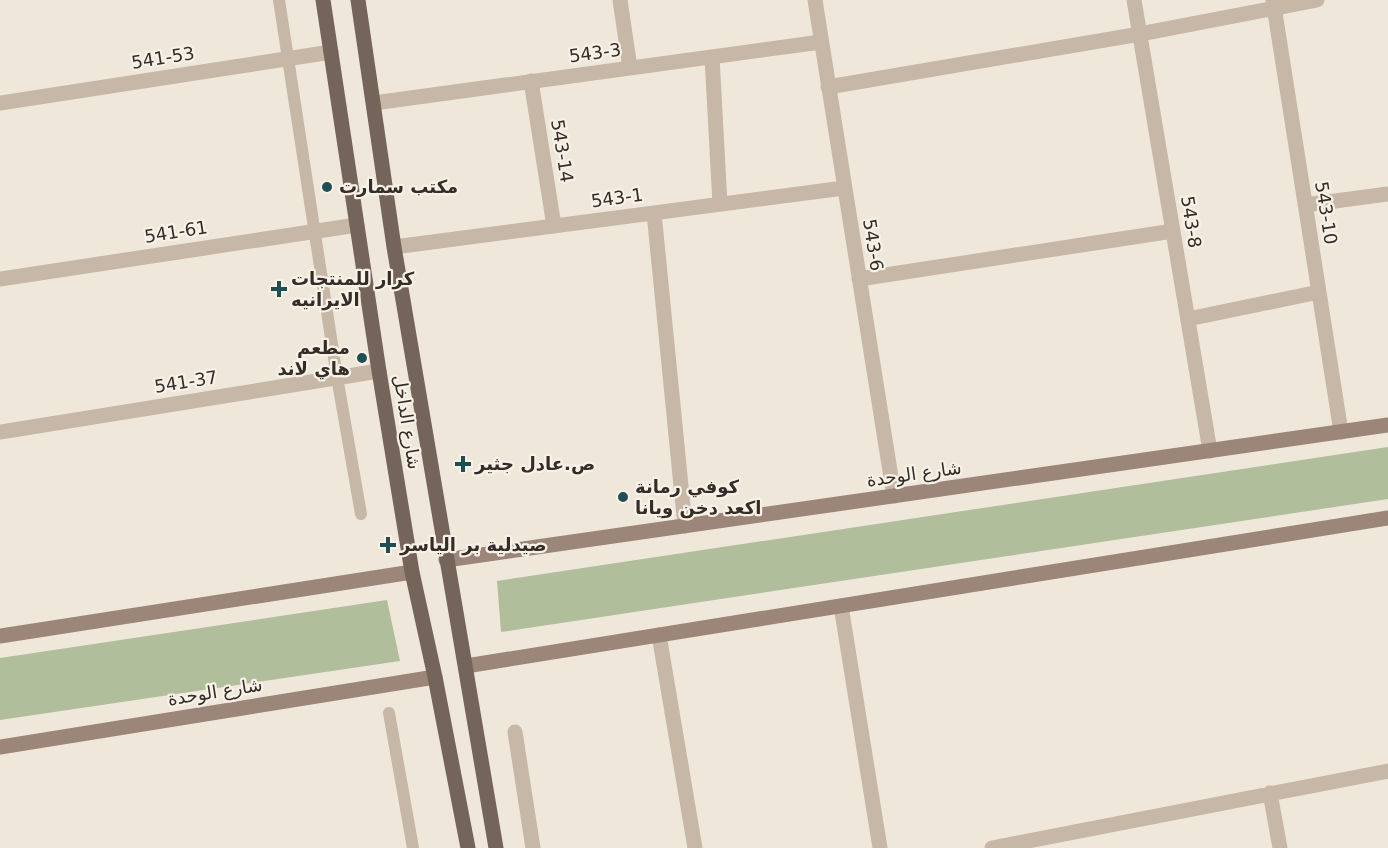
<svg xmlns="http://www.w3.org/2000/svg" width="1388" height="848" font-family="'DejaVu Sans',Vazirmatn,sans-serif">
	<style>
		.green { fill: #b1be9b }
		.lines { fill: none; stroke-linecap: round; stroke-linejoin: round }
		.lane { stroke: #c7b7a7; stroke-width: 12 }
		.street { stroke: #c7b7a7; stroke-width: 15 }
		.secondary { stroke: #9b8679; stroke-width: 15 }
		.primary { stroke: #756459; stroke-width: 15 }
		.poi-dot { fill: #1f4e53; stroke: #f8f1e7; stroke-width: 2 }
		.labels { text-anchor: middle; stroke-width: 4.5; stroke-linejoin: round; paint-order: stroke }
		.street-label { font-size: 18px; fill: #342c27; stroke: #f8f1e7 }
		.poi-label { font-size: 18px; font-weight: bold; fill: #342c27; stroke: #f8f1e7; text-anchor: start }
	</style>
	<rect width="100%" height="100%" fill="#f0e7db"/>
	<path class="green" d="M1388,447V499L501,632L497,581Z
		M387,600L400,661L0,720V658Z"/>
	<g class="lines">
		<path class="lane" d="M279,0L337,377L361,514
			M389,713L413,848"/>
		<path class="street" d="M620,0L630,68
			M815,0L894,496
			M1134,0L1210,451
			M1273,0L1341,432
			M712,57L720,204
			M531,81L554,226
			M828,87L1140,34L1317,0
			M0,103L331,52
			M374,103L821,42
			M1305,205L1388,194
			M654,213L685,526
			M394,247L844,188
			M0,279L357,225
			M859,279L1173,231
			M1188,319L1319,292
			M0,432L379,371
			M841,606L880,848
			M659,635L695,848
			M515,732L533,848
			M1270,793L1280,848
			M992,848L1388,771"/>
		<path class="secondary" d="M446,560L1388,425
			M0,636L412,572
			M466,666L1388,518
			M0,747L435,677"/>
		<path class="primary" d="M323,0L379,371L412,572L435,677L468,848
			M358,0L394,247L496,848"/>
	</g>
	<g class="poi-dot">
		<circle cx="327" cy="187" r="6"/>
		<path d="M276 280h6v6h6v6h-6v6h-6v-6h-6v-6h6z"/>
		<circle cx="362" cy="358" r="6"/>
		<path d="M460 455h6v6h6v6h-6v6h-6v-6h-6v-6h6z"/>
		<circle cx="623" cy="497" r="6"/>
		<path d="M385 536h6v6h6v6h-6v6h-6v-6h-6v-6h6z"/>
	</g>
	<g class="labels">
		<g class="street-label">
			<text transform="translate(595 53) rotate(-8)" y="6">543-3</text>
			<text transform="translate(163 58) rotate(-9)" y="6">541-53</text>
			<text transform="translate(562 151) rotate(81)" y="6">543-14</text>
			<text transform="translate(617 198) rotate(-8)" y="6">543-1</text>
			<text transform="translate(1326 213) rotate(81)" y="6">543-10</text>
			<text transform="translate(1191 222) rotate(81)" y="6">543-8</text>
			<text transform="translate(176 232) rotate(-9)" y="6">541-61</text>
			<text transform="translate(873 245) rotate(81)" y="6">543-6</text>
			<text transform="translate(186 382) rotate(-9)" y="6">541-37</text>
			<text transform="translate(407 422) rotate(81)" y="6">شارع الداخل</text>
			<text transform="translate(914 474) rotate(-8)" y="6">شارع الوحدة</text>
			<text transform="translate(215 692) rotate(-9)" y="6">شارع الوحدة</text>
		</g>
		<g class="poi-label">
			<text x="339" y="193">مكتب سمارت</text>
			<text x="291" y="285">كرار للمنتجات<tspan x="291" dy="21">الايرانيه</tspan></text>
			<text x="350" y="354" text-anchor="end">مطعم<tspan x="350" dy="21">هاي لاند</tspan></text>
			<text x="475" y="470">ص.عادل جثير</text>
			<text x="635" y="493">كوفي رمانة<tspan x="635" dy="21">اكعد دخن ويانا</tspan></text>
			<text x="400" y="551">صيدلية بر الياسر</text>
		</g>
	</g>
</svg>
